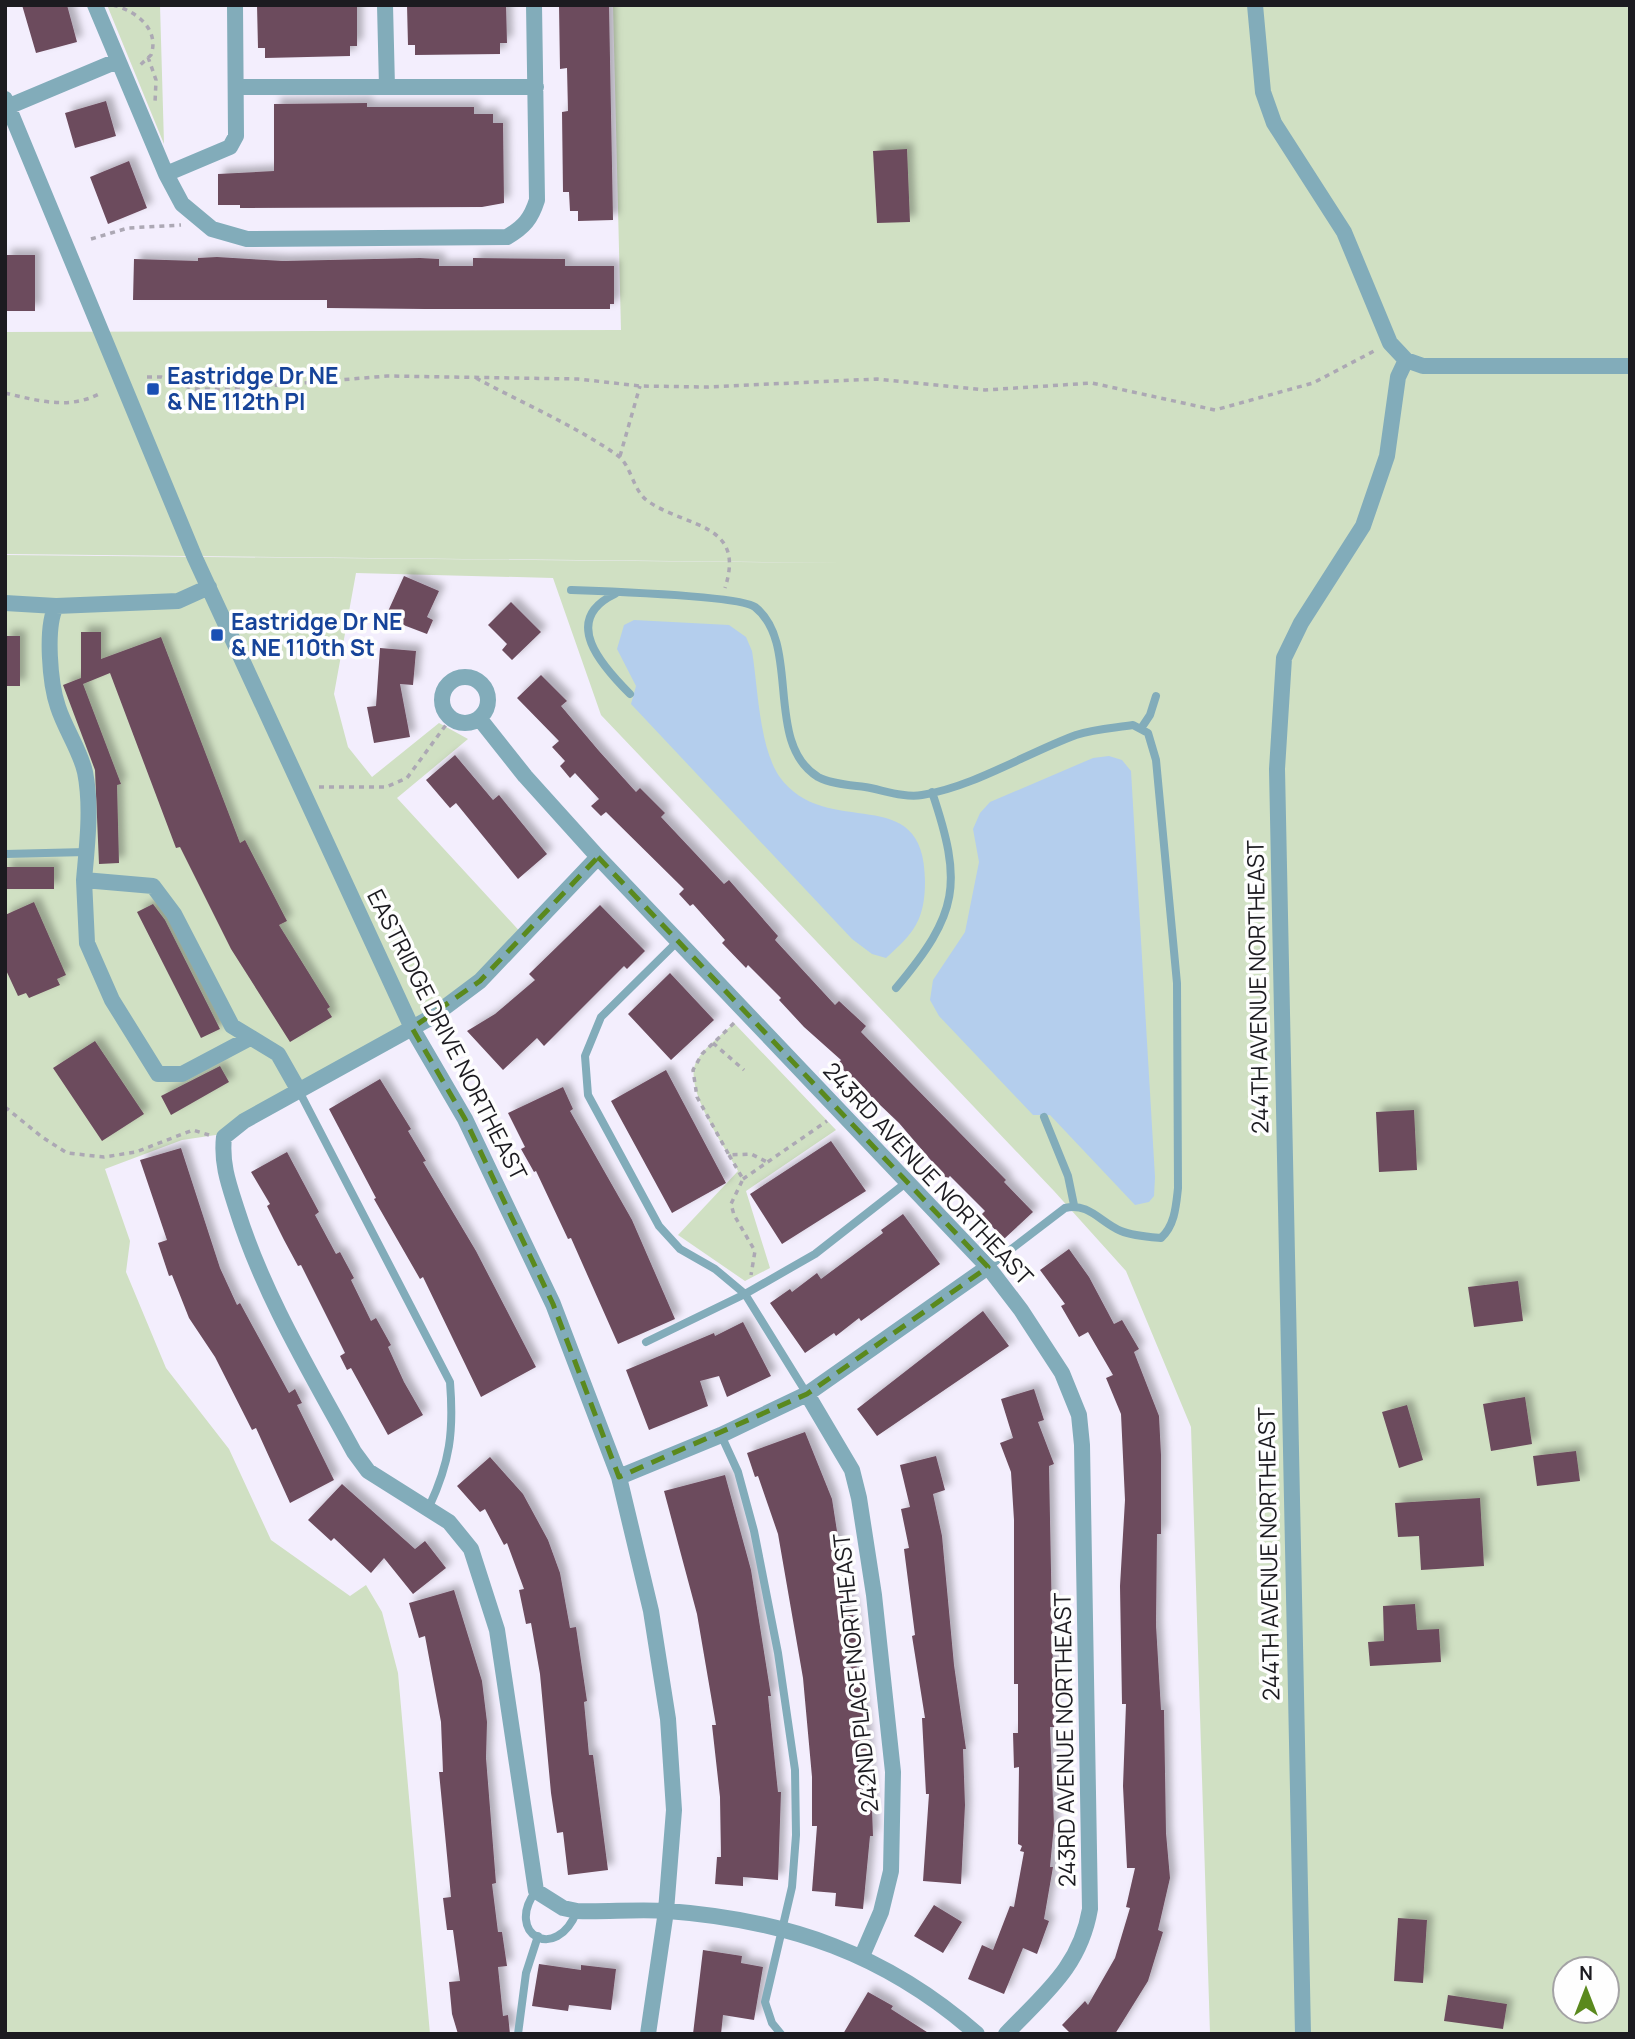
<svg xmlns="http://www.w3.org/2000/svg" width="1635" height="2039" font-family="Manrope,sans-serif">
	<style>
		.green { fill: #d0e0c3; fill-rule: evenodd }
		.water { fill: #b4ceed }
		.building { fill: #6c4b5d; filter: url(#shadow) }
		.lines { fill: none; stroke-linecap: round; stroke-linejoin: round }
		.path { stroke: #aca8b4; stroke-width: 3.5; stroke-dasharray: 5 5; stroke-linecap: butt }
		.service { stroke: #82acba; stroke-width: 8 }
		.minor { stroke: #82acba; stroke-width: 16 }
		.marked { fill: none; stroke: #5a891d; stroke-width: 5; stroke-dasharray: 14 9; stroke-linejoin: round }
		.transit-dot { fill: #1a4fb4; stroke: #fefefe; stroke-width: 2.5 }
		.labels { text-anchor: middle; stroke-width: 7; stroke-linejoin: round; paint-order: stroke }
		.transit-label { font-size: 23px; font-weight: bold; fill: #164399; stroke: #fefefe; text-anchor: start }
		.street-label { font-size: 23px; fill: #1c1b20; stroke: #fefefe }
	</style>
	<defs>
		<filter id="shadow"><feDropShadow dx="6" dy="-6" stdDeviation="3.5" flood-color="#0004"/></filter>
	</defs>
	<rect width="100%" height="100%" fill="#f3eefd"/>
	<path class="green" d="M107,5H160L164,144Z
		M613,5H1630V2034H1210L1191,1427L1126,1271L1054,1191L601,715L553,578L356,573L334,694L348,747L372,777L439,723L468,739L397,798L524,936L480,981L229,1133L182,1140L105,1169L130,1241L126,1272L166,1368L229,1449L271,1540L350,1596L366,1585L382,1612L398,1673L430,2034H5V555L849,563L5,554V332L621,330ZM1565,1969H1607V2011H1565Z
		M734,1023L836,1130L746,1191L770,1268L745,1281L678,1235L738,1171C725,1147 683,1089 696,1062C704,1047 722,1035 734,1023Z"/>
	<path class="water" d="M634,620L729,625L746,637L752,651C758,687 759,746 779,776C826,843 925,777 925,881C925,920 914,933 886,958L872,954L852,939L631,704L636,686L617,649L624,625Z
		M1109,756L1122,760L1131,771L1155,1177L1154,1196L1149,1202L1135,1205L1050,1115H1033L939,1016L930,1000L933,980L965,932L979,862L973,829L980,813L990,802L1093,758Z"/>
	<path class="building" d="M22,5H67L77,42L36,53Z
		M257,5H357V46H350V56L265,58V48H258Z
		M407,5H506L507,43H500V54L415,55V45H408Z
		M559,5H609L613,220L578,221V211H570L569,192H563L562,112L568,111L567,68L560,69Z
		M106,101L116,136L75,148L65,113Z
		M367,103V107H474V114H493V123H503L504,203L482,207L240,208V205H218V174L274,171V104Z
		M907,149L910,222L877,223L873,151Z
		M129,161L147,208L108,224L90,177Z
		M5,255H35V311H5Z
		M217,257L283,261L420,258L439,259V266H473V258L565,259V266H614V304H610V309H425L327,308V300H133L134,259L198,261V258Z
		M404,576L439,591L427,617L433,620L427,634L385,618Z
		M511,602L541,632L512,660L502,650L507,644L488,625Z
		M81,632H101V659L161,637L240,843L245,840L287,921L279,925L330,1007L327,1009L332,1017L290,1042L231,949L180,847L176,848L110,673L83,684L121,784L117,785L119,863L99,864L95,770L63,685L81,678Z
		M5,636H20V686H5Z
		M380,648L416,651L413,685L400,684L410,737L374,743L367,707L376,706Z
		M541,675L567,701L561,706L599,751L636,792L640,788L665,813L661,817L724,884L729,880L778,936L775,940L835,1005L839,1001L866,1026L861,1032L1006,1180L1004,1182L1033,1212L1004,1239L981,1215L985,1211L950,1176L947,1179L899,1123L837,1064L841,1060L804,1027L779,1000L781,998L748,965L746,968L722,943L725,940L693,904L690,906L679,894L684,889L606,812L601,816L591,806L599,799L575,773L570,778L560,766L565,761L552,747L559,741L517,698Z
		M455,755L493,800L499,795L547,854L518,879L456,803L450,808L426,780Z
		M5,867H54V889H5Z
		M34,902L66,975L57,979L60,985L29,998L26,993L18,996L5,968V915Z
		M153,904L165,920L220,1029L201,1038L137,912Z
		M600,905L645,951L627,969L624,966L544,1046L537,1038L503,1070L467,1031L495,1014L535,980L529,974Z
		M670,973L714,1020L671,1060L628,1014Z
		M95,1041L144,1114L102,1141L53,1068Z
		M220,1066L229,1082L171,1115L161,1096Z
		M666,1070L726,1183L672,1213L611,1101Z
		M380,1079L411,1129L408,1131L426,1161L423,1162L476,1251L536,1367L481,1397L423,1277L420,1279L374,1199L376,1198L329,1109Z
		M563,1087L573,1109L570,1111L632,1220L675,1319L618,1344L571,1238L568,1239L536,1171L534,1172L521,1149L525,1147L508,1113Z
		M1414,1110L1417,1170L1379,1172L1376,1112Z
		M831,1141L866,1191L782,1244L750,1194Z
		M181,1148L220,1268L237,1305L240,1303L289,1393L295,1389L302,1403L297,1405L334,1480L290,1503L256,1428L252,1430L215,1357L189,1318L172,1275L169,1276L158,1243L167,1240L140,1160Z
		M287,1152L319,1212L315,1215L336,1254L340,1252L354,1278L351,1280L371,1321L376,1318L391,1345L388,1347L404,1382L423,1415L388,1435L351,1368L347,1370L340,1356L345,1353L301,1265L298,1266L284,1240L267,1206L270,1204L251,1172Z
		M903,1214L940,1264L861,1321L859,1318L836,1336L834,1333L805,1353L770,1303L790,1289L792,1292L817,1273L821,1279L883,1233L881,1230Z
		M1069,1249L1089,1277L1114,1324L1122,1320L1139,1349L1134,1352L1159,1416L1161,1455V1534H1157L1156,1625L1161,1710H1164L1166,1833L1170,1878L1158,1930L1163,1932L1148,1981L1115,2034H1071L1062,2025L1085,2001L1088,2005L1115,1958L1130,1908L1126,1907L1135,1868H1127L1123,1786L1126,1704H1122L1120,1586L1125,1500L1121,1414L1106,1378L1113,1375L1088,1332L1079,1337L1061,1306L1065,1304L1040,1270Z
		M1518,1281L1523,1321L1474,1327L1468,1287Z
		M983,1311L1009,1346L877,1436L857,1409Z
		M743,1322L771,1376L727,1397L719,1376L700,1381L708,1406L649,1430L626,1370L714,1333L715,1336Z
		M1034,1389L1044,1420L1038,1422L1054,1464L1049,1466L1054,1727H1050L1054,1825L1050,1867H1053L1044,1919L1049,1921L1037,1954L1023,1948L1004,1994L968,1979L982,1945L993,1950L1010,1906L1014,1907L1024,1852L1020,1851L1022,1846L1018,1844L1019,1767L1014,1768L1013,1733H1018V1684H1014V1520L1011,1472L1000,1443L1013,1438L1001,1399Z
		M1525,1397L1532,1444L1491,1451L1483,1404Z
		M1407,1405L1423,1460L1399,1468L1382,1412Z
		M805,1432L832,1499L848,1602L851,1601L855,1627L858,1661L856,1662L866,1731L872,1809L873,1836H870L863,1909L835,1906L836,1893L812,1891L817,1826H812V1777L803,1678L778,1534L758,1476L755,1477L747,1453Z
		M1576,1451L1580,1481L1537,1486L1533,1456Z
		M936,1456L945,1490L933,1494L942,1536L954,1665L966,1749H963L965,1805L961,1884L923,1881L929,1794H926L922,1718H925L912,1636L915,1635L904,1549L909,1548L901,1509L910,1507L900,1465Z
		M490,1457L523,1494L548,1540L560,1573L570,1628L576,1627L587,1701L584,1702L589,1755H593L608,1870L568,1875L563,1832L557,1833L551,1793L540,1674L531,1623L526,1624L519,1590L524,1589L507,1543L504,1545L485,1509L480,1512L457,1486Z
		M725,1475L751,1570L771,1696H768L778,1792H781L778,1880L743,1877V1886L715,1884L717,1857H721L720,1797L712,1725H716L697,1614L664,1491Z
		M342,1484L415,1549L425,1541L446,1568L413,1594L384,1558L371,1573L334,1538L331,1541L308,1520Z
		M1480,1498L1484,1566L1421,1570L1419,1536L1398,1537L1395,1503Z
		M454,1590L482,1681L487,1722L486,1758L496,1883L492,1884L498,1932H502L507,1966L498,1967L503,2016L508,2015L510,2034H458L452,2014L449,1982L460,1981L453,1930H447L443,1898L451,1897L439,1772H443L441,1722L425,1636L419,1638L409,1603Z
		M1415,1604L1417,1630L1439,1629L1441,1662L1370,1666L1368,1642L1384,1641L1383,1606Z
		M934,1905L962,1922L943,1953L914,1936Z
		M1398,1918L1427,1920L1423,1983L1394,1981Z
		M703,1950L742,1956L741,1963L763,1967L754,2020L723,2015L721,2034H693Z
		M539,1964L581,1970V1965L616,1969L611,2010L569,2005L568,2011L532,2006Z
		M868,1992L893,2006L891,2009L930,2034H843Z
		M1448,1995L1507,2004L1503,2029L1444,2021Z"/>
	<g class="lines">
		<path class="path" d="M113,5C136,11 160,29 151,55L138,67
			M148,57L156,80L155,103
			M91,239L128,228L181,225
			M147,377H161L193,389H231L387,376L578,379L640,386L707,387L877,379L985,390L1092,383L1215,410L1313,383L1376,350
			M476,378C522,403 574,425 617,455C632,465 632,491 649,502C688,528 746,523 725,588
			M5,393C39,401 70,410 101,393
			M620,456L640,386
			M319,787H386L407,778L451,718
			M734,1023L702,1054L693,1070L697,1097L729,1155L751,1154L769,1163
			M713,1043L744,1070
			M5,1107L42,1137L67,1153L104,1157L136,1152L193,1130L209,1135
			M729,1155L743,1179L731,1204L734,1215L755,1251L751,1275
			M743,1179L827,1121"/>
		<path class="service" d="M571,590C599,591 741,596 755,607C802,644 763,743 818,777C831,784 850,785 865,787C883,790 904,798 922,795C973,787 1027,753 1076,735C1095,729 1114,728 1133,725L1148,733L1156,760L1177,983L1178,1188C1176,1206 1175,1225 1161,1238C1149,1237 1133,1236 1121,1231C1101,1223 1089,1202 1065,1208L988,1267
			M615,594C560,620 602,666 630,694
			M1142,727L1150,715L1156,696
			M5,854L86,852
			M679,940L601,1017L585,1056L588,1095L659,1226L680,1249L715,1269L745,1294L807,1394
			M896,988C959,913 963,884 932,792
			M299,1091L450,1382C454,1432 450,1462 429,1507
			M1044,1117L1068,1176L1074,1205
			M646,1342L745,1294L815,1254L907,1182
			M721,1435L738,1472L754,1531L778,1653L795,1770L796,1835L792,1887L765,2002L772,2023L781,2034
			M536,1891C504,1933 556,1964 577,1911
			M518,2034L526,1973L538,1936"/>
		<path class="minor" d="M95,5L166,174L182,204L212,229L247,239L507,237C524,227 531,219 537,200L534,5
			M385,5L387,87
			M1255,5L1263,92L1274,123L1344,232L1390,343L1406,360L1398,377L1387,456L1363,526L1301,623L1284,658L1277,769L1303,2034
			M238,87H536
			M5,99L195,558L412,1028L465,1119L553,1304L619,1477L651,1611L668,1719L674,1810L666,1911L648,2034
			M5,108L117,61
			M166,174L230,147L236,136L235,5
			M1406,360L1423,366H1630
			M209,587L178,601L56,606C45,628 50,684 58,707C65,729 80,750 85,772C92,807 87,845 84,880L153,886L174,914L232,1026L278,1054L299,1091
			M5,603L56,606
			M442 700a23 23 0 1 1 46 0a23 23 0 1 1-46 0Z
			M479,718L525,776L598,857L988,1267L1021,1310L1062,1373L1079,1415L1082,1445L1090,1909C1080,1967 1045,1993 1006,2034
			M598,857L480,981L432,1017L244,1121L224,1137C221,1164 229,1185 237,1210C264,1296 311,1373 354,1452L368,1471L449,1522L471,1549L497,1630L536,1891L563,1908L577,1911C607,1912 638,1909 668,1911C788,1920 886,1954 977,2034
			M84,880L87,943L112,1000L158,1074H182L250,1038
			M807,1394L852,1470L859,1498L874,1595L893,1772L891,1871L881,1912L862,1956
			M619,1477L721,1435L807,1394L988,1267"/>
	</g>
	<path class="marked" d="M598,857L988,1267L807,1394L619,1477L553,1304L465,1119L412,1028L480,981Z"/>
	<g class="transit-dot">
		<rect x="146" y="382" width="14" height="14" rx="3.5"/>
		<rect x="210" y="628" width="14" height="14" rx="3.5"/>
	</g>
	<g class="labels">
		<g class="transit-label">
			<text x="167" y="384">Eastridge Dr NE<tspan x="167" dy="26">&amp; NE 112th Pl</tspan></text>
			<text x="231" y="630">Eastridge Dr NE<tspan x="231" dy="26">&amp; NE 110th St</tspan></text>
		</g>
		<g class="street-label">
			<text transform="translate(1258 987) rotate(-91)" y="8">244TH AVENUE NORTHEAST</text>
			<text transform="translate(447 1035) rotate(63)" y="8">EASTRIDGE DRIVE NORTHEAST</text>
			<text transform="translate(928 1174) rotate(47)" y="8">243RD AVENUE NORTHEAST</text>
			<text transform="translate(1269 1554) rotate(-91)" y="8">244TH AVENUE NORTHEAST</text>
			<text transform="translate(856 1673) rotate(-96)" y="8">242ND PLACE NORTHEAST</text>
			<text transform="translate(1065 1740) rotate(-91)" y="8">243RD AVENUE NORTHEAST</text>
		</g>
	</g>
	<rect width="1635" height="2039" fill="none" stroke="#1c1b20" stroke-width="14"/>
	<g transform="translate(1586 1990)"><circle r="33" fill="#fefefe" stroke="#a4a3a5" stroke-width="2"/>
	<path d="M0-5L12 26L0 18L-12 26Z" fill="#5a891d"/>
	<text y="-10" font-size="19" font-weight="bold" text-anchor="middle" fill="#1c1b20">N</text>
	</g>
</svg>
